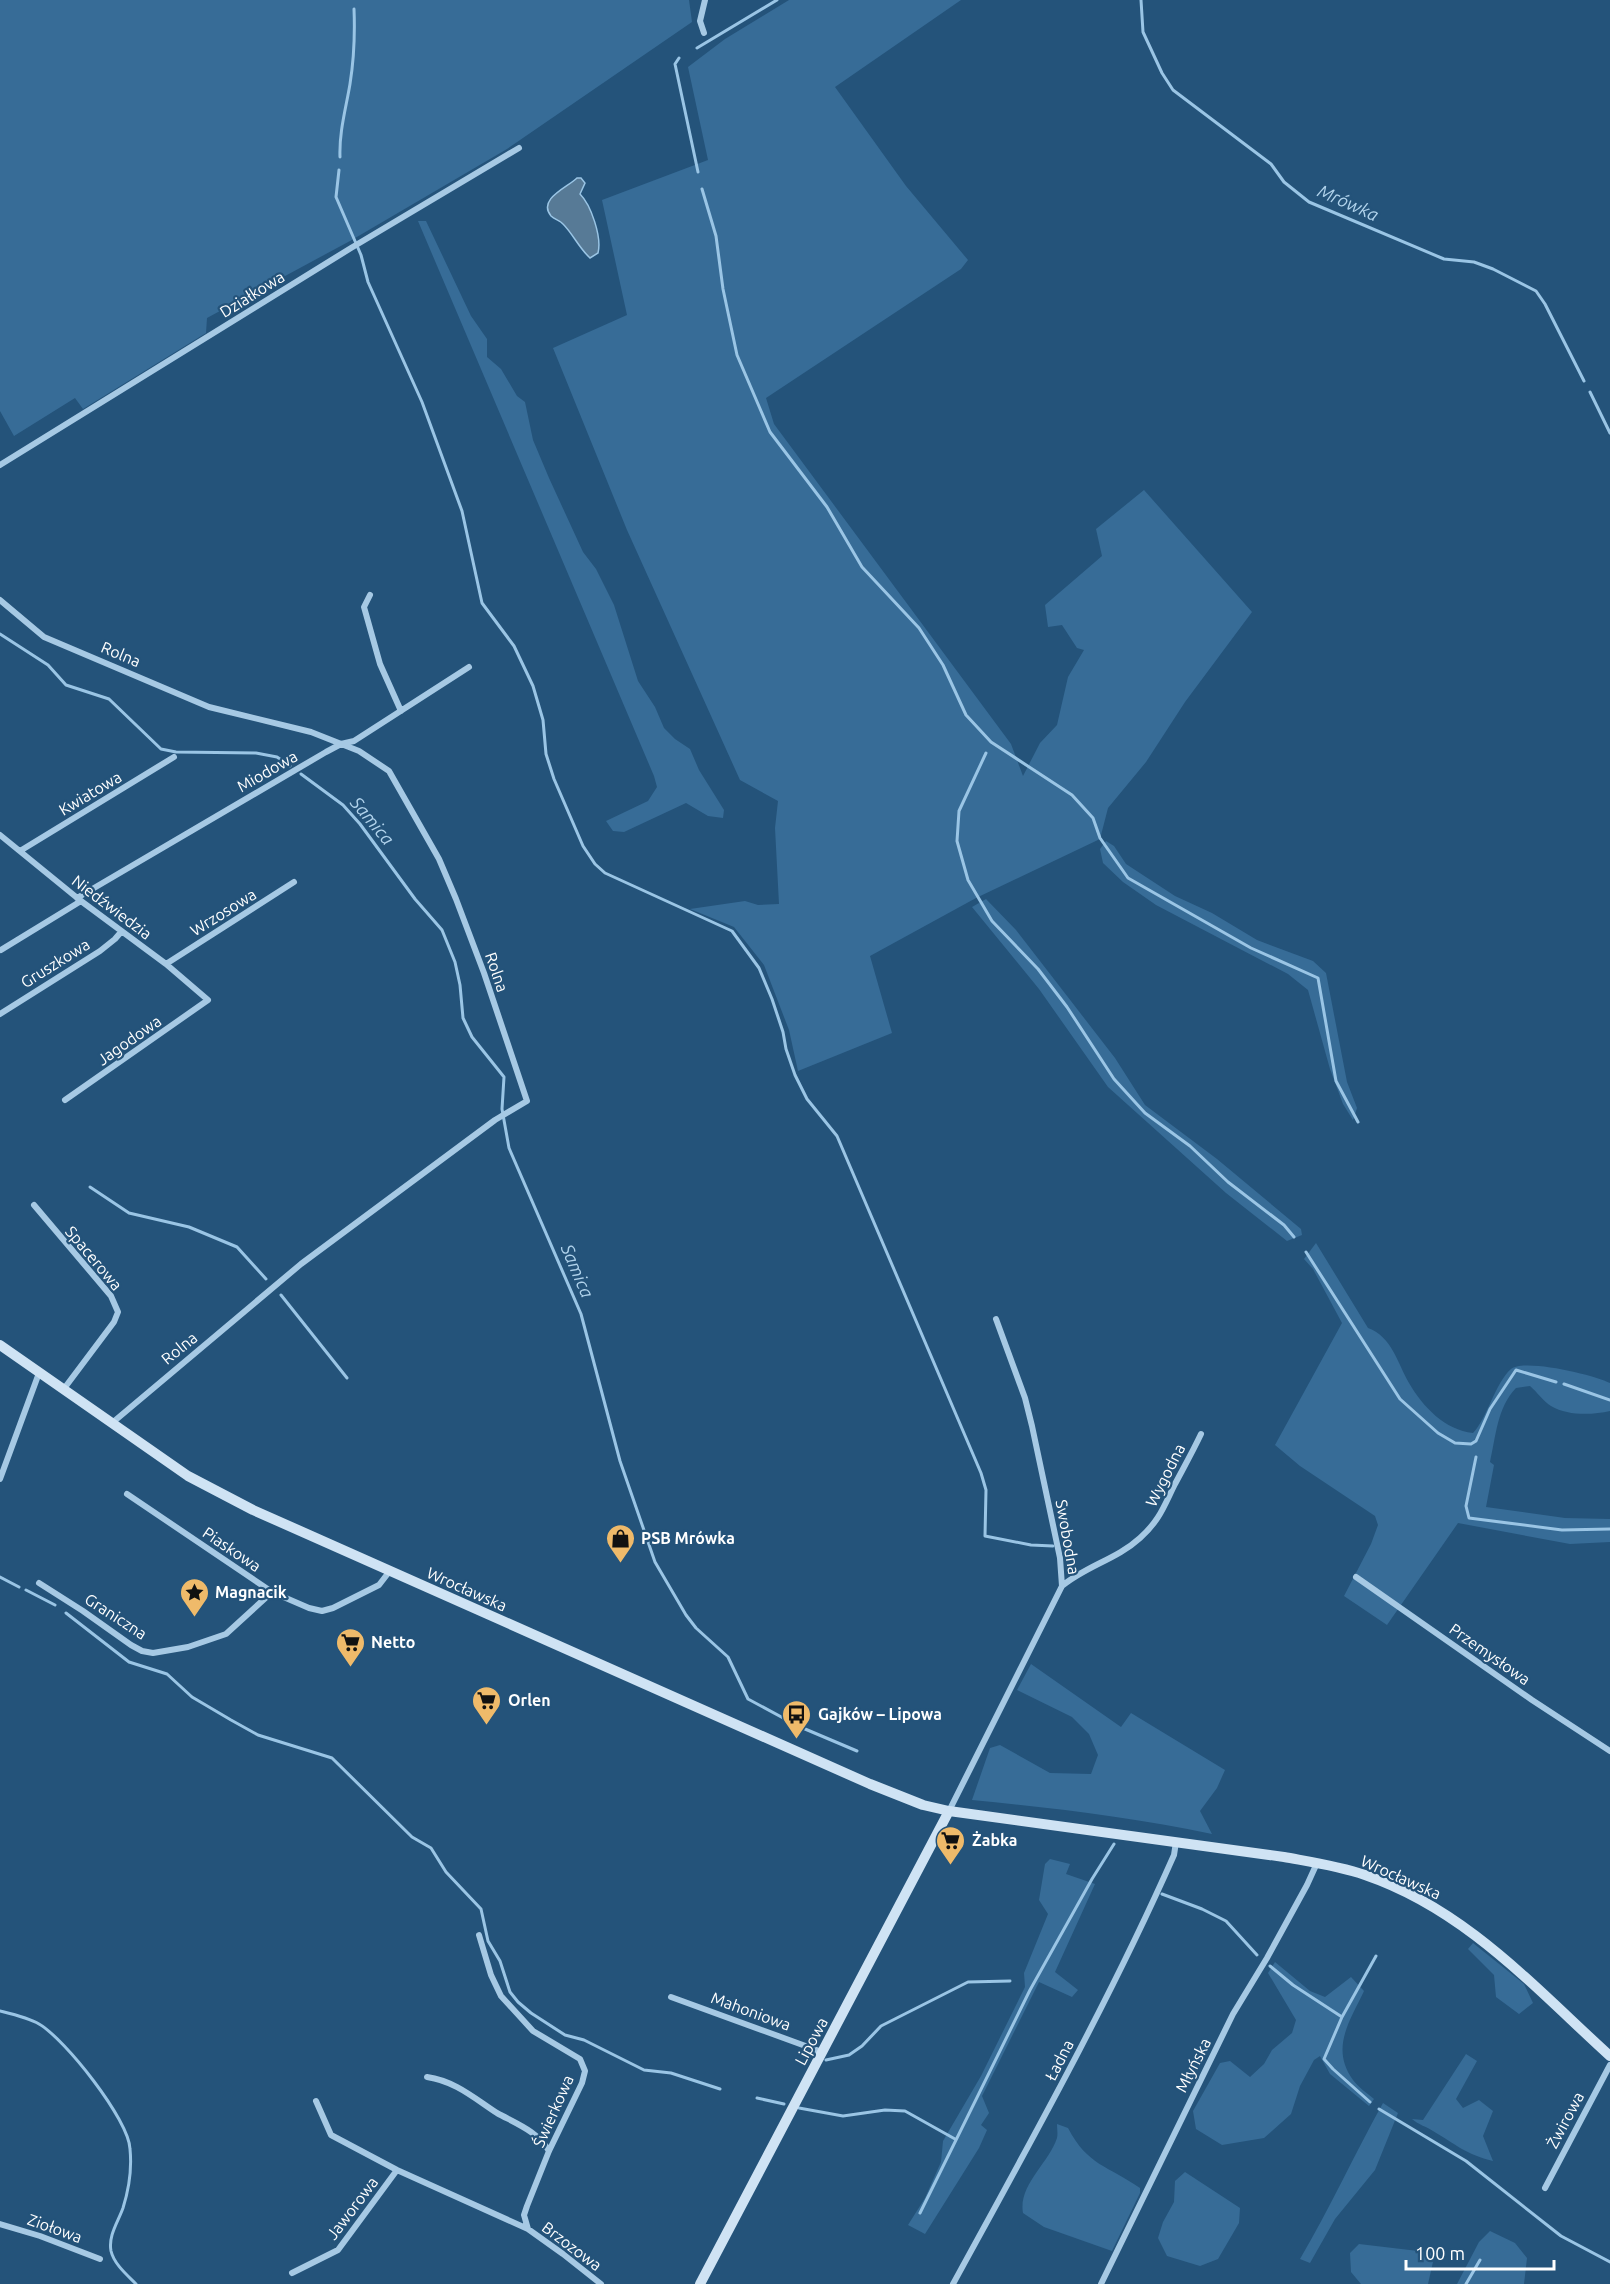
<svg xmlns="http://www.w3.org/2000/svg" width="1610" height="2284" font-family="Ubuntu,sans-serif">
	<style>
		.green { fill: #376c97 }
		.water { fill: #577a96; stroke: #9ac5e5; stroke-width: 1.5 }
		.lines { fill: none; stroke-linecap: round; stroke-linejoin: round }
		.stream { stroke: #9ac5e5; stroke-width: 3 }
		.street { stroke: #a6c9e4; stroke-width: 6 }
		.secondary { stroke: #cfe3f4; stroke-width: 10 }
		.labels { text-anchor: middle; stroke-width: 4.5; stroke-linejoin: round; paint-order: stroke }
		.street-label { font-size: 16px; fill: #fff; stroke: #24537a }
		.poi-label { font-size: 16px; font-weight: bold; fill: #fff; stroke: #24537a; text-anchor: start }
		.water-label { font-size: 18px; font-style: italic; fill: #b1d3ec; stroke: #24537a }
	</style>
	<rect width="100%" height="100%" fill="#24537a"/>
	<path class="green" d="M0,0H689L692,22L507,149L350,241L207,318L206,333L83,409L75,398L14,436L0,411Z
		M789,0H961L835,87L906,186L968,260L961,269L766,398L774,424L1011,744L1023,776L1040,743L1057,725L1068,677L1084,650L1077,648L1062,625L1048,627L1045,605L1102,556L1096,529L1144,490L1252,612L1185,702L1146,762L1108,808L1100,839L976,898L870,956L892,1033L798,1071L789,1030L764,965L734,927L690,909L745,901L758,905L779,904L775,828L778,801L740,780L627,530L553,348L627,315L602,200L708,160L688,67L725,39Z
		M418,221H426L471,316L487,339V357L501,369L517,396L525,402L533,440L549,478L583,552L596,569L614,605L638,681L655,707L664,728L675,739L690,749L699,770L724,810L723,818L708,816L686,803L624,832L613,831L606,821L648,801L657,787L654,776Z
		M1106,841L1114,846L1126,864L1175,896L1212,913L1257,940L1313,961L1326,973L1347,1082L1357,1108L1353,1120L1343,1104L1330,1069L1308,990L1288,974L1156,905L1123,882L1103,863L1100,849Z
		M986,899L1016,930L1115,1058L1145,1105L1217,1159L1301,1229L1302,1235L1287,1241L1226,1193L1108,1087L1039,989L972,907Z
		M1316,1243L1368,1328C1392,1337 1397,1362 1409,1383C1423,1407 1445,1430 1473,1433C1487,1419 1495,1383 1511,1369C1524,1358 1595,1375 1610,1383V1411C1592,1415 1568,1416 1551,1406C1544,1402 1537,1392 1530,1386L1516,1388C1497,1408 1496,1436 1490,1462L1494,1465L1486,1507L1565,1518L1610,1519V1542L1570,1544L1458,1523L1387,1625L1344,1596L1371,1544L1378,1525L1375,1516L1300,1466L1275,1445L1342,1323L1313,1269L1304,1259Z
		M1031,1664L1121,1727L1131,1713L1225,1770L1217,1788L1200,1811L1212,1834C1132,1817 1053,1808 972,1800L990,1748L1000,1745L1050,1773L1091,1774L1098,1755L1089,1734L1072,1717L1017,1690Z
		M1050,1859L1070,1864L1066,1874L1095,1884L1055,1972L1078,1990L1072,1997L1039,1982L982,2096L989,2113L981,2125L987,2130L979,2148L925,2234L908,2225L925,2198L941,2162L943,2141L981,2076L1025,1987L1024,1973L1048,1914L1039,1900L1045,1864Z
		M1473,1943L1524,1984L1533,2003L1519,2014L1496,1997L1494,1975L1468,1949Z
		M1275,1962L1310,1991L1325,1997L1351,1977L1364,1991C1350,2021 1330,2048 1353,2080C1358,2087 1367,2093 1374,2099L1369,2106L1330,2074L1320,2056L1314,2060L1300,2086L1291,2114L1264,2138L1222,2145L1196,2129L1193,2111L1220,2063L1230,2061L1250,2077L1264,2064L1272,2050L1292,2033L1296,2020L1268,1973Z
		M1466,2054L1477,2061L1456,2099L1463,2108L1479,2100L1493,2111L1483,2136L1493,2161C1467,2155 1455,2144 1433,2131C1425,2126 1419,2125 1412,2119L1423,2120Z
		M1383,2103L1398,2113L1375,2170L1335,2219L1310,2263L1300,2259C1330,2208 1354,2155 1383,2103Z
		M1057,2124L1068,2128C1088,2166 1107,2165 1140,2188V2193L1112,2251L1044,2227L1023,2213C1018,2185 1049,2163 1057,2138C1058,2134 1057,2128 1057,2124Z
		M1185,2172L1240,2208L1239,2223L1218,2259L1200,2266L1167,2256L1158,2238L1163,2222L1174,2202L1175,2181Z
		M1490,2231L1515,2243L1527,2258L1524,2284H1457L1479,2242Z
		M1359,2244L1435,2253L1428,2284H1361L1351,2272L1350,2253Z"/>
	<path class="water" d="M577,178H581L585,183L580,194C591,205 602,237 598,253L590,258C579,248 573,234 563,224C560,220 555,220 551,216C537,199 568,187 577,178Z"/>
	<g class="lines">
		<path class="stream" d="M1141,0L1143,32L1162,73L1173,90L1271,164L1284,182L1309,202L1444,259L1474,262L1493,269L1536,291L1545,304L1584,381
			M697,48L777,0
			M679,58L675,64L698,172
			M340,157C339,132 346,108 350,84C354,59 355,34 354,9
			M339,170L336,197L361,255L368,282L422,402L462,511L482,603L514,646L533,686L543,720L546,754L554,779L583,846L595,864L605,873L732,931L759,968L772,999L783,1032L786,1049L795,1075L807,1099L837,1136L981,1473L986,1490L985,1536L1031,1545L1053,1546
			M702,189L716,236L723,289L737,355L770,432L827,507L862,567L919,628L943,665L966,715L991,742L1072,795L1093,818L1100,838L1128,878L1251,948L1318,978L1336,1081L1358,1122
			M1590,392L1610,433
			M0,634L48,665L66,685L109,699L161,749L176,752L256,753L277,757L290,766
			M986,753L959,811L957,841L968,880L992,921L1038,969L1067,1007L1114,1079L1145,1113L1190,1146L1228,1182L1284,1225L1294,1237
			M301,774L343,805L360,824L415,899L442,930L455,962L460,985L463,1018L472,1037L504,1077L502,1109L509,1148L581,1314L620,1461L655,1562L686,1615L696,1628L728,1657L748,1699L798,1726L857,1751
			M90,1187L129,1213L189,1227L237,1247L266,1279
			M1306,1252L1400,1399L1438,1433L1455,1443L1471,1444L1476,1441L1490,1409L1516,1370L1556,1382
			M281,1295L347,1378
			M1564,1384L1610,1400
			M1476,1457L1466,1506L1469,1518L1562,1530L1610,1529
			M0,1577L19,1587
			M26,1590L55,1605
			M66,1613L129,1662L167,1674L192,1697L231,1720L258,1735L332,1758L412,1837L431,1848L446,1872L481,1909L488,1941L500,1961L510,1992L518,2002L531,2013L565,2035L584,2040L644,2070L671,2073L720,2089
			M1162,1894L1202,1909L1226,1921L1257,1955
			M1270,1966L1293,1985L1342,2017
			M0,2011C12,2014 29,2018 39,2024C65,2039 129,2120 130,2149C132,2169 129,2189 123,2208C118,2222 108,2236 111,2251C114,2264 127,2275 136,2284
			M826,2060L849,2055L862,2046L881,2026L968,1982L1010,1981
			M757,2098L784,2104
			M1370,2102L1333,2069L1324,2059L1342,2017L1376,1956
			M799,2108L843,2116L885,2110L905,2111L955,2139
			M1379,2109L1466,2161L1561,2236L1610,2262
			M920,2213L1030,1990L1092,1879L1114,1844
			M1466,2284L1480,2260"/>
		<path class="street" d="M704,33L700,21L705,0
			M0,465L351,248L519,148
			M370,595L364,607L380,664L401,711
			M0,600L44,637L209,707L311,732L359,751L389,771L439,859L456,899L484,973L527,1101L495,1120L301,1264L112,1423
			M0,835L81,901L166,964L208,1000L65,1100
			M20,851L174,757
			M77,898L326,752L341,744L354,741L469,667
			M1,950L81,901
			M166,964L294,882
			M0,1014L100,951L115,939L121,932
			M34,1205L111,1296L118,1312L114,1322L63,1390
			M0,1479L39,1373
			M127,1494L272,1592L309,1608L322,1611L333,1608L379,1585L389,1572
			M1356,1577L1532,1700L1610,1751
			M39,1583L83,1611L131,1645L142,1651L153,1653L188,1647L226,1634L272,1592
			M1062,1586C1086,1566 1117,1559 1140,1538C1160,1520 1164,1506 1175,1484C1184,1467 1193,1451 1201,1434
			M949,1811L1062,1586L1060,1558L1032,1426L1025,1398L996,1319
			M479,1935L491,1975L501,1996L533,2031L580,2059L585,2071L582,2083L549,2151L527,2206L524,2215L528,2229
			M671,1997L822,2052
			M427,2077C455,2081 474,2098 497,2113C517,2124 537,2131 549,2151
			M316,2101L331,2135L397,2170L528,2229L563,2254L601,2284
			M1545,2188L1610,2065
			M0,2224L40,2236L100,2259
			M292,2273L338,2250L397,2170
			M953,2284C1030,2143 1109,2002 1174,1855L1176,1842
			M1101,2284L1233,2014L1267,1958L1307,1885L1317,1863"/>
		<path class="secondary" d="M0,1345L188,1476L253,1510L870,1784L923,1805L949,1811L1284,1857C1311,1862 1339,1866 1365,1875C1465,1909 1534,1987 1610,2056
			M700,2284L949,1811"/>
	</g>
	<defs>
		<symbol id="shop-pin" viewBox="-11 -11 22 30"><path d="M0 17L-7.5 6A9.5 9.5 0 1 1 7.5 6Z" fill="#efba6a" stroke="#24537a"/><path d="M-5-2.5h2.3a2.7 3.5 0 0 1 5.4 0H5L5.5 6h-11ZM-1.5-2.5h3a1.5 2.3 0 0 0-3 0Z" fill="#111"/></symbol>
		<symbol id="sight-pin" viewBox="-11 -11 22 30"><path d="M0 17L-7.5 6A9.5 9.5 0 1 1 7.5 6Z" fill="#efba6a" stroke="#24537a"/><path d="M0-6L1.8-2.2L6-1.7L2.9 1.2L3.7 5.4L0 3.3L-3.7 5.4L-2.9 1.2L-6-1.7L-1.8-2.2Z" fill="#111"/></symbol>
		<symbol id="supermarket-pin" viewBox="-11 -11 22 30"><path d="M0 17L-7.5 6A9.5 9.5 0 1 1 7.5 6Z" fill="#efba6a" stroke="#24537a"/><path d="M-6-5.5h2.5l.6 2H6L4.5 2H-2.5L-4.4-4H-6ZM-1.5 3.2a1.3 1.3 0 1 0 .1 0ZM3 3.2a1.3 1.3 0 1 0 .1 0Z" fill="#111"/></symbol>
		<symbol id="bus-pin" viewBox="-11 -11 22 30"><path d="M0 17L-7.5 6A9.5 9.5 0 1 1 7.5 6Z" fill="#efba6a" stroke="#24537a"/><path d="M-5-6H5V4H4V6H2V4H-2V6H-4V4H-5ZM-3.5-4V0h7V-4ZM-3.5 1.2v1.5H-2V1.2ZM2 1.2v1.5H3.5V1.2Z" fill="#111"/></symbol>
	</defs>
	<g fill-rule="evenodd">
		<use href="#shop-pin" x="604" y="1522" width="33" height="45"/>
		<use href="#sight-pin" x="178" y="1576" width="33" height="45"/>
		<use href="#supermarket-pin" x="334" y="1626" width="33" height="45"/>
		<use href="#supermarket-pin" x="470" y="1684" width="33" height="45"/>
		<use href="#bus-pin" x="780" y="1698" width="33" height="45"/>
		<use href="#supermarket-pin" x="934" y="1824" width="33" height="45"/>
	</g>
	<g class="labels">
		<g class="street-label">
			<text transform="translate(252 294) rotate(-32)" y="6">Działkowa</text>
			<text transform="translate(121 654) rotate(23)" y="6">Rolna</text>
			<text transform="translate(267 771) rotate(-30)" y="6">Miodowa</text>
			<text transform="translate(90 793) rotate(-31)" y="6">Kwiatowa</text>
			<text transform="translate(112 907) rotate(37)" y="6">Niedźwiedzia</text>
			<text transform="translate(223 912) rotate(-32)" y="6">Wrzosowa</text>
			<text transform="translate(55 963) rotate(-32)" y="6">Gruszkowa</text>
			<text transform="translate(497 972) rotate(71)" y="6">Rolna</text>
			<text transform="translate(129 1040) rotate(-35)" y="6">Jagodowa</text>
			<text transform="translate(94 1258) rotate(50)" y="6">Spacerowa</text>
			<text transform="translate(179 1348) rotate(-39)" y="6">Rolna</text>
			<text transform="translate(1165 1475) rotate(-63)" y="6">Wygodna</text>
			<text transform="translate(1068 1537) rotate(80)" y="6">Swobodna</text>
			<text transform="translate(232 1549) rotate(34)" y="6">Piaskowa</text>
			<text transform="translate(467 1589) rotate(24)" y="6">Wrocławska</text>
			<text transform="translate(116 1616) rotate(33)" y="6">Graniczna</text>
			<text transform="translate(1490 1654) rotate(35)" y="6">Przemysłowa</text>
			<text transform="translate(1401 1877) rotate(24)" y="6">Wrocławska</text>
			<text transform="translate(751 2011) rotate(20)" y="6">Mahoniowa</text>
			<text transform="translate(811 2041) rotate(-62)" y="6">Lipowa</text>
			<text transform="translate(1059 2060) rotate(-63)" y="6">Ładna</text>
			<text transform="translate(1193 2065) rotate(-63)" y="6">Młyńska</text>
			<text transform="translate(553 2111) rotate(-66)" y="6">Świerkowa</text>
			<text transform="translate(1565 2120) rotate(-62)" y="6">Żwirowa</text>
			<text transform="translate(352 2208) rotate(-53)" y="6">Jaworowa</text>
			<text transform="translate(55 2228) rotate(20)" y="6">Ziołowa</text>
			<text transform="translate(572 2246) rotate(37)" y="6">Brzozowa</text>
		</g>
		<g class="poi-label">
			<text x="641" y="1544">PSB Mrówka</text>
			<text x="215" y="1598">Magnacik</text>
			<text x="371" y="1648">Netto</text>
			<text x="508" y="1706">Orlen</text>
			<text x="818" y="1720">Gajków – Lipowa</text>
			<text x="972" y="1846">Żabka</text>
		</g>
		<g class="water-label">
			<text transform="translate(1348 203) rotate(24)" y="6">Mrówka</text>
			<text transform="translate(372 821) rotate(50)" y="6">Samica</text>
			<text transform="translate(577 1271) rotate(67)" y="6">Samica</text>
		</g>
	</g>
	<path d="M1406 2260v9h148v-9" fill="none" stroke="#ffffff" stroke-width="3"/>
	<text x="1415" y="2260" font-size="18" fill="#ffffff" stroke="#24537a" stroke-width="4.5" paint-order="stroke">100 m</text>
</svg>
